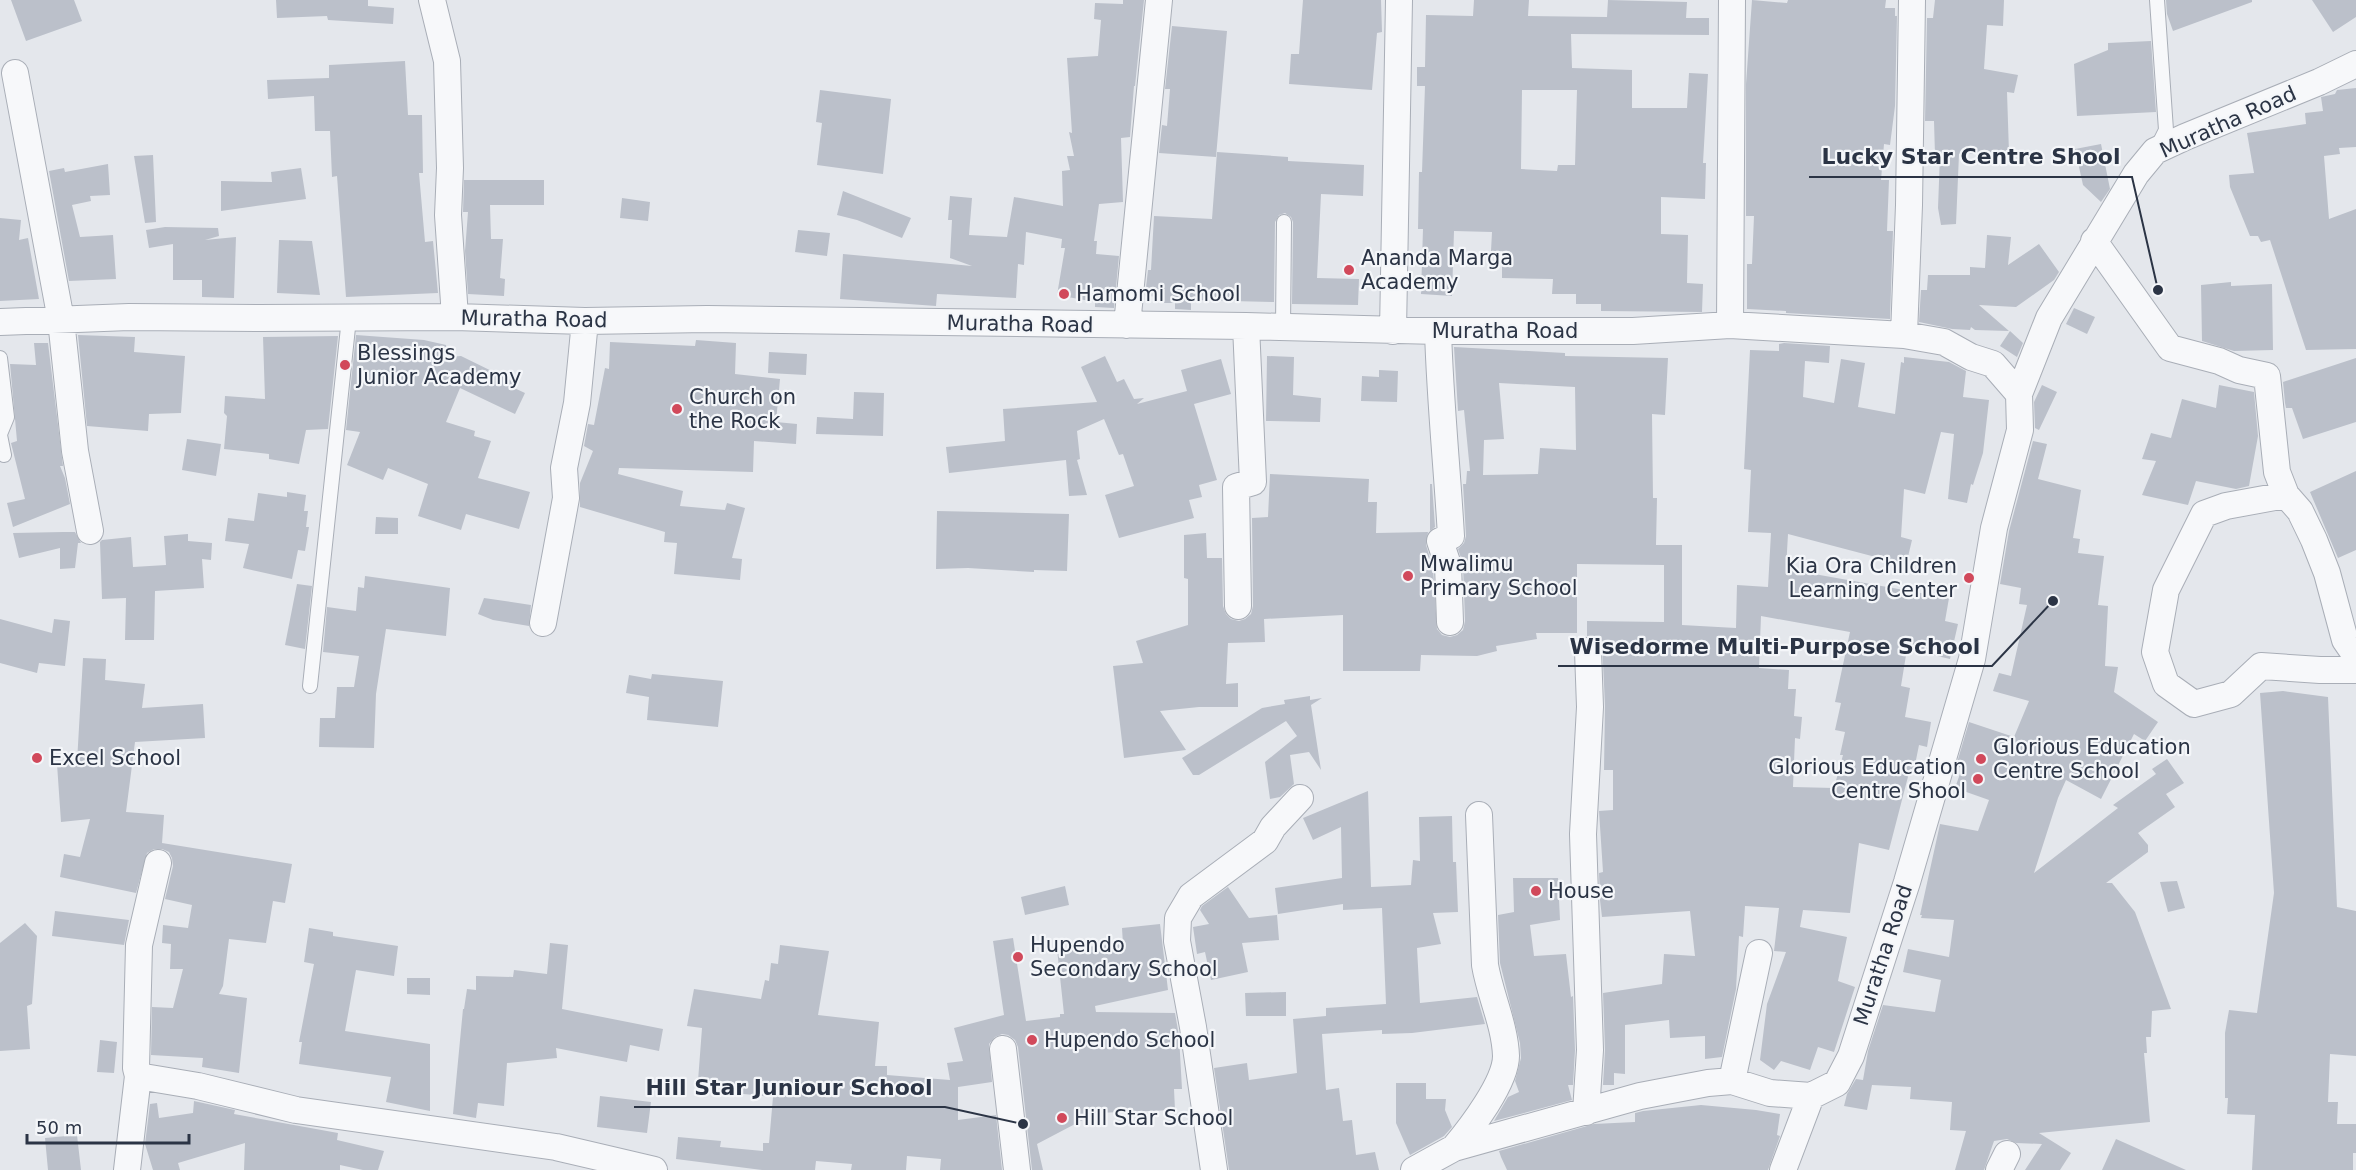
<svg xmlns="http://www.w3.org/2000/svg" width="2356" height="1170" font-family="'DejaVu Sans',sans-serif">
	<style>
		.building { fill: #bbc0ca; fill-rule: evenodd }
		.lines { fill: none; stroke-linecap: round; stroke-linejoin: round }
		.lane-casing { stroke: #a9aeb7; stroke-width: 16 }
		.street-casing { stroke: #a9aeb7; stroke-width: 28 }
		.lane { stroke: #f7f8fa; stroke-width: 14 }
		.street { stroke: #f7f8fa; stroke-width: 26 }
		.poi-dot { fill: #d1495b; stroke: #f4f6f9; stroke-width: 2 }
		.labels { text-anchor: middle; stroke-width: 4.5; stroke-linejoin: round; paint-order: stroke }
		.street-label { font-size: 21px; fill: #2b3445; stroke: #f4f6f9 }
		.poi-label { font-size: 21px; fill: #2b3445; stroke: #f4f6f9; text-anchor: start }
		.leader { fill: none; stroke: #2b3445; stroke-width: 2 }
		.callout-dot { fill: #2b3445; stroke: #f4f6f9; stroke-width: 2 }
		.callout-label { font-size: 22px; text-anchor: middle; font-weight: bold; fill: #2b3445; stroke: #f4f6f9; stroke-width: 4.5; stroke-linejoin: round; paint-order: stroke }
	</style>
	<rect width="100%" height="100%" fill="#e4e7ec"/>
	<path class="building" d="M11,0H74L82,21L26,41Z
		M276,0H368V6L394,8L393,24L328,20L327,16L277,18Z
		M1123,0H1144L1135,86H1134L1130,137L1121,138L1123,202L1099,204L1094,241H1097L1096,254L1119,256L1114,308L1095,307V302L1057,295L1065,248H1061L1062,239L1026,232L1024,265L1018,264L1016,298L937,294L936,306L840,299L843,254L972,266L950,258L952,220H948L950,196L972,198L969,235L1007,237L1014,197L1063,206L1062,171L1070,170L1067,156H1074L1069,132L1072,133L1067,58L1098,56L1101,20L1094,19L1095,3L1123,4Z
		M1303,0H1381L1382,32L1377,33L1372,90L1289,84L1291,54H1299Z
		M1474,0H1529L1528,16L1607,17L1608,0L1687,2L1686,18H1709V35L1571,34L1572,68L1632,70V108H1687L1689,73L1708,74L1703,163H1706L1705,199L1661,197V234L1688,235L1687,283L1703,284L1702,312L1601,311V304H1576V294H1552L1553,279L1502,278V251H1491L1492,232L1454,231L1452,296L1421,294L1423,229H1418L1419,172H1422L1425,86H1417V67H1425L1426,15L1473,16ZM1522,90H1577L1575,165H1558L1557,171L1521,169Z
		M1752,0L1787,3L1788,0H1886L1885,8H1895V16H1897L1895,106L1890,145L1884,144L1881,180H1889L1887,231H1893L1890,319L1786,313V311L1747,309V264H1752L1754,216H1746V84Z
		M1935,0H2004L2003,26L1987,25L1984,69L2018,75L2014,93L2007,92L2009,153L1959,154L1956,224L1941,225L1938,208L1940,155H1935L1934,121H1925L1927,18H1933Z
		M2166,0H2252V2L2173,31L2167,14Z
		M2312,0H2356V17L2333,32Z
		M1172,26L1227,31L1216,157L1159,153L1162,125L1167,126L1170,89H1165Z
		M2151,41L2156,112L2077,116L2074,64L2108,50V43Z
		M405,61L408,115H422L423,173H419L425,242L433,241L438,293L346,297L337,176L332,177L330,131H315L314,96L268,99L267,80L329,78V65Z
		M2356,88V147L2339,148L2340,154L2324,156L2329,219L2356,209V349L2306,350L2270,240L2261,242L2258,236H2250L2230,187L2229,175L2254,173L2247,133L2306,124L2305,113L2323,111L2321,97L2335,94L2337,90Z
		M820,90L891,99L883,174L817,165L822,123L816,122Z
		M2101,144L2110,189L2101,202L2083,185L2075,149Z
		M1217,152L1288,157V161L1364,165L1363,196L1321,194L1317,278L1359,279L1358,305L1292,304L1293,222L1291,217L1285,213L1279,215L1275,222L1274,302L1191,300V310L1175,309V303H1163V297L1145,296L1148,270H1151L1154,216L1212,219Z
		M153,155L156,222L145,223L134,156Z
		M108,164L110,195L90,196L91,201L72,205L80,237L113,235L116,279L69,281L49,171L64,168L65,172Z
		M301,168L306,199L221,211V181L272,182L271,172Z
		M464,180H544V205H490L491,239H503L500,278L505,279L504,296L468,294L465,251L468,212H463Z
		M843,191L911,218L902,238L857,220L837,215Z
		M622,198L650,202L648,221L620,218Z
		M0,218L21,220L19,240L28,238L39,299L0,301Z
		M165,227L218,228L219,236L205,240L236,237L234,298L202,297V280H173V244L149,248L146,230Z
		M798,230L830,233L827,256L795,252Z
		M1987,235L2011,237L2008,265L2039,244L2059,272L2054,280L2016,307L1979,305L2009,331L1975,330L1971,327L1970,330L1952,329L1919,322L1921,290H1927L1928,275H1970V267L1985,268Z
		M279,240L312,241L320,295L277,293Z
		M2231,282V286L2272,284L2273,350L2234,351L2202,341L2201,285Z
		M2074,308L2095,317L2087,334L2066,324Z
		M2010,331L2023,343L2017,357L2000,346Z
		M78,335L135,337L134,352L185,356L181,413L149,414L148,431L87,426Z
		M356,335L424,340L446,345L448,357L461,356L514,382L512,387L525,393L515,414L460,388L446,422L475,431L474,436L491,441L478,478L530,492L519,529L466,514L461,530L418,516L428,484L388,468L383,480L347,465L360,432L346,430Z
		M338,336L328,429L306,430L299,464L269,459V454L224,449L227,416L224,413L225,396L265,399L263,337Z
		M696,340L736,343L735,374L780,379L776,422L797,424L796,444L754,441L753,472L619,468L618,474L683,491L680,506L725,510L727,503L745,508L732,558L742,559L740,580L674,574L677,543L664,542L665,532L580,507V483L593,451L584,446L588,424L594,425L605,368L609,369L610,342L695,346Z
		M34,343H48L63,466H60L65,478L70,504L13,527L7,503L25,499L11,443L17,441L10,364L36,365Z
		M1784,343L1830,346L1829,363L1805,361L1803,397L1834,403L1841,359L1865,363L1858,407L1895,414L1901,362L1904,363V357L1949,362L1966,371L1963,397L1989,400L1983,453L1973,485L1971,484L1967,503L1948,499L1954,434L1941,432L1925,494L1904,489L1901,537L1912,540L1906,565L1788,534L1786,569L1949,598L1945,621L1958,624L1950,659L1907,649L1901,686L1910,688L1905,717L1931,722L1927,747L1919,745L1914,770L1910,769L1889,850L1859,843L1850,913L1803,910L1800,927L1847,937L1838,981L1855,987L1834,1052L1818,1047L1810,1070L1781,1061L1774,1070L1760,1060L1767,1004L1786,952L1774,951L1779,908L1745,906L1743,937L1739,936L1736,989L1722,1057L1705,1059V1036L1670,1038L1669,1020L1625,1025V1074L1614,1073V1085H1603L1605,1050L1603,993L1662,984L1664,954L1695,956L1690,911L1602,917L1600,900L1599,873L1603,872L1599,811L1613,810V770H1604L1605,706L1602,641L1587,636V621L1664,622V565L1577,564V633H1536L1537,639L1496,646L1497,651L1477,656L1421,655L1420,671H1343V615L1264,619L1265,642L1228,643L1226,684L1238,683V707H1199L1160,711L1186,750L1124,758L1113,666L1143,663L1136,641L1188,625V579L1184,578V535L1206,533L1207,558H1222L1223,606L1226,614L1231,619L1239,621L1245,619L1251,614L1253,606L1252,518L1268,517L1270,474L1369,479L1368,502H1377L1376,533L1428,532L1426,545L1433,568L1437,629L1442,635L1450,637L1457,635L1463,630L1465,621L1463,564L1458,549L1464,543L1466,536L1463,484H1466L1467,471H1470L1464,410L1458,411L1454,347L1565,353V356L1668,358L1665,415L1652,414L1653,498H1657L1656,545H1682V625L1736,628L1737,585L1768,587L1771,533L1748,532L1751,470L1744,469L1750,350L1779,351V344ZM1499,383L1575,387L1576,450L1540,448L1538,474L1483,475L1484,440L1504,439ZM1761,616L1850,632L1835,702L1841,703L1835,730L1845,732L1840,755H1843L1834,788L1793,787L1795,738L1800,739L1802,717L1794,716L1796,689H1788L1789,670L1759,668Z
		M769,352L807,354L806,375L768,373Z
		M1105,356L1117,382L1124,379L1134,399L1144,398L1137,404L1187,391L1181,370L1221,359L1231,394L1194,404L1217,480L1199,485L1202,497L1189,500L1194,518L1119,538L1105,495L1134,486L1123,454L1119,455L1104,419L1077,431L1080,459L1077,460L1087,495L1069,496L1066,460L949,473L946,447L1005,441L1003,409L1097,402L1081,367Z
		M1267,356L1294,357L1293,395L1321,398L1320,422L1266,421Z
		M2356,358V422L2303,439L2292,408H2286L2285,403L2283,382Z
		M1379,370L1398,371L1397,402L1361,401L1362,376L1379,377Z
		M2042,385L2057,392L2039,430L2035,428L2034,402Z
		M2219,385L2254,392L2258,436L2249,486L2236,489L2196,481L2188,505L2142,495L2156,461L2142,459L2151,433L2171,438L2182,399L2216,408Z
		M854,392L884,393L883,436L816,434L817,417L853,419Z
		M187,439L221,444L216,476L182,470Z
		M2033,441L2047,444L2038,479L2081,490L2073,538L2080,539L2078,553L2104,556L2098,605L2108,606L2105,666L2118,667L2114,692L2158,722L2145,741L2134,734L2101,799L2066,780L2058,798L2034,873L2118,808L2113,805L2156,774L2152,769L2167,759L2184,783L2166,794L2175,807L2138,833L2148,845V852L2106,883H2112L2135,912L2171,1009L2152,1011L2151,1037H2146L2147,1053H2144L2150,1122L2039,1133L2071,1153L2060,1170H2025L2042,1144L2016,1143L2007,1139L1994,1141L1984,1170H1955L1966,1131L1950,1130L1952,1102L1910,1099L1911,1087L1872,1085L1867,1110L1844,1106L1847,1094L1856,1079L1863,1080L1868,1051L1883,1005L1935,1012L1941,980L1903,972L1908,949L1949,957L1954,920L1921,918L1922,915H1920L1940,824L1978,831L1989,800L1955,788L1962,768L1956,766L1969,722L2014,737L2029,701L1993,691L1999,673L2011,676L2027,605L2019,604L2021,588L2000,584L2009,531Z
		M2356,471V550L2338,558L2310,492Z
		M1430,484H1432L1435,527L1430,531Z
		M287,492L306,495L304,511H308L306,527H309L305,551L298,550L292,579L243,568L249,544L225,541L228,518L254,521L258,493L287,497Z
		M937,511L1069,514L1067,571L1034,570V572L968,568L936,569Z
		M376,517L398,518V534H375Z
		M63,532H75L81,543H78L75,568L60,569V548L19,558L13,533Z
		M188,534V541L212,543L211,560L202,559L204,588L155,591L154,640H125L126,598L102,599L100,542L102,540L131,537L133,567L166,565L164,536Z
		M365,576L450,588L446,636L386,629L376,694L374,748L319,747L320,718H335L337,687H354L359,656L323,652L327,607L356,611L358,587L364,588Z
		M297,584L312,586L305,649L285,645Z
		M484,598L531,605L529,626L493,620L478,614Z
		M0,619L52,633L54,619L70,621L65,666L39,663L37,673L0,663Z
		M83,658L106,659L105,680L145,684L142,708L203,704L205,738L135,742L126,812L164,815L162,843L292,864L285,903L273,901L266,943L229,939L223,986L219,994L247,998L239,1073L202,1067L203,1058L151,1055L152,1007L173,1008L183,969H170L171,944L162,943L163,925L188,928L192,905L165,899L173,866L172,858L169,852L162,849H154L147,853L136,893L60,877L64,854L80,857L90,819L61,822L57,764L77,762Z
		M652,674L723,681L718,727L647,720L649,697L626,693L629,675L651,679Z
		M2283,691L2328,697L2337,907L2356,911V1056L2330,1054L2328,1102H2338L2337,1124H2356V1153H2353V1170H2252L2255,1115L2227,1114L2228,1098H2225V1033L2229,1010L2257,1013L2274,893L2260,693Z
		M1310,696V700L1322,698L1311,705L1321,770L1309,752L1290,755L1294,784L1280,797L1270,799L1265,762L1297,736L1286,721L1199,775H1193L1182,758L1262,708L1285,704L1284,700Z
		M1368,791L1371,887L1411,885L1413,860L1420,861L1419,817L1452,816L1453,862H1456L1458,912L1433,913L1441,944L1417,948L1420,1003L1477,997L1485,1024L1412,1033L1382,1034V1030L1322,1034L1326,1090L1339,1088L1343,1121L1352,1120L1356,1155L1375,1152L1379,1170H1229L1214,1068L1247,1063L1249,1080L1297,1073L1293,1019L1326,1016V1008L1386,1004L1382,908L1343,910V904L1278,914L1275,888L1342,878L1341,827L1313,840L1303,818Z
		M1513,878H1558L1560,920L1530,925L1534,956L1566,954L1571,997L1573,996L1575,1050L1573,1085H1568L1572,1100L1494,1121L1508,1097L1519,1092L1515,1081L1521,1058L1520,1043L1500,963L1498,915L1514,912Z
		M2177,881L2185,908L2168,912L2160,882Z
		M1065,886L1069,905L1025,915L1021,897Z
		M1228,887L1249,918L1277,915L1279,940L1242,943L1248,972L1211,980L1205,952L1197,954L1193,927L1209,924L1200,910L1202,906Z
		M55,911L129,920L124,945L52,936Z
		M25,923L37,936L32,1004L27,1006L30,1049L0,1051V943Z
		M1160,924L1168,990L1095,1006L1096,1012L1175,1013L1179,1036L1182,1089H1174L1175,1110L1096,1113L1037,1144L1043,1170H1032L1018,1047L1015,1040L1008,1035L1002,1034L995,1037L989,1044L992,1082L958,1087V1120L996,1115L1002,1170H940L941,1159L907,1156L906,1170H851L852,1164L816,1161L815,1170H762L676,1159L678,1137L721,1141L720,1147L763,1151V1143H769L773,1097L723,1092V1084L698,1081L702,1028L687,1026L694,989L761,999L765,980L769,981L771,963L778,964L780,945L829,951L818,1015L879,1022L875,1066H887V1075L950,1080L947,1063L963,1061L954,1028L1004,1015L993,941L1013,938L1026,1021L1060,1017V1014H1064L1057,949L1123,944L1122,928Z
		M309,928L333,932V936L398,946L394,976L356,970L345,1031L430,1044V1111L386,1102L391,1077L299,1064L302,1042H299L314,964L304,962Z
		M550,943L568,945L562,1009L663,1029L659,1051L630,1045L627,1062L556,1048L557,1058L507,1063L504,1106L478,1103L476,1118L453,1114L463,1009H464L467,989L476,990V976L513,977L514,970L547,974Z
		M407,978H430V995L407,994Z
		M1286,992V1016H1246L1245,993Z
		M100,1040L117,1042L114,1073L97,1072Z
		M1396,1083H1426V1099H1446L1445,1110L1452,1127L1444,1136L1410,1155L1396,1123Z
		M600,1096L651,1102L647,1133L597,1127Z
		M194,1101L235,1110L234,1114L338,1133L337,1140L384,1151L378,1170H363L340,1165V1170H244L245,1143L178,1163L180,1170H153L145,1144L150,1104L157,1103L159,1118L193,1113Z
		M1701,1105L1756,1110L1780,1114L1777,1135L1780,1136L1768,1170H1507L1501,1157L1499,1151L1594,1124L1635,1122V1113L1643,1111Z
		M77,1135L81,1170H48L45,1138Z
		M2116,1139L2186,1170H2102Z"/>
	<g class="lines">
		<defs>
			<path id="lane" d="M2157,0L2166,130L2157,148
				M1283,328L1284,222
				M0,358L7,417L0,434
				M0,435L4,455
				M310,686L349,318"/>
			<path id="street" d="M432,0L447,61L450,168L448,215L455,317
				M15,73L61,320L75,451L90,531
				M2094,241L2170,348L2219,361L2239,370L2267,376L2277,472L2286,495L2300,511L2314,540L2327,573L2345,640L2356,656
				M0,322L129,317L259,318L455,317L585,321L707,319L1246,326L1438,331H1633L1730,325L1904,335L1944,342L1971,357L1993,364L2019,394
				M1127,325L1159,0
				M1730,325L1732,0
				M1393,331L1399,0
				M1438,331C1440,400 1447,467 1451,536L1440,541L1448,565L1450,622
				M1904,335L1909,205L1912,0
				M2286,495L2226,506L2204,514L2166,590L2155,652L2166,684L2194,704L2231,694L2261,666L2320,670H2356
				M1238,606L1236,487L1253,482L1246,326
				M543,623L566,498L564,468L577,403L585,321
				M158,863L139,945L136,1068L138,1076L198,1086L296,1110L556,1147L654,1170
				M1003,1049L1017,1170
				M1732,1081L1759,953
				M1586,1112L1590,1050L1583,834L1590,707L1588,651
				M1454,1148C1471,1128 1506,1082 1506,1056C1505,1025 1490,995 1485,965L1479,815
				M127,1170L138,1076
				M1214,1170L1193,1027L1177,941L1178,918L1191,896L1265,841L1273,827L1300,798
				M1414,1170L1454,1148L1640,1096L1708,1083L1732,1081L1770,1093L1811,1096L1837,1083L1851,1056L1907,882L1972,659L1994,528L2020,430L2019,394L2049,318L2136,174L2155,151L2185,137L2319,82L2356,64
				M1783,1170L1811,1096
				M1999,1170L2007,1154"/>
		</defs>
		<use href="#lane" class="lane-casing"/>
		<use href="#street" class="street-casing"/>
		<use href="#lane" class="lane"/>
		<use href="#street" class="street"/>
	</g>
	<g class="poi-dot">
		<circle cx="1349" cy="270" r="6"/>
		<circle cx="1064" cy="294" r="6"/>
		<circle cx="345" cy="365" r="6"/>
		<circle cx="677" cy="409" r="6"/>
		<circle cx="1408" cy="576" r="6"/>
		<circle cx="1969" cy="578" r="6"/>
		<circle cx="37" cy="758" r="6"/>
		<circle cx="1981" cy="759" r="6"/>
		<circle cx="1978" cy="779" r="6"/>
		<circle cx="1536" cy="891" r="6"/>
		<circle cx="1018" cy="957" r="6"/>
		<circle cx="1032" cy="1040" r="6"/>
		<circle cx="1062" cy="1118" r="6"/>
	</g>
	<g class="labels">
		<g class="street-label">
			<text transform="translate(2228 122) rotate(-24)" y="7">Muratha Road</text>
			<text transform="translate(534 319) rotate(1)" y="7">Muratha Road</text>
			<text transform="translate(1020 324) rotate(1)" y="7">Muratha Road</text>
			<text x="1505" y="338">Muratha Road</text>
			<text transform="translate(1883 955) rotate(-72)" y="7">Muratha Road</text>
		</g>
		<g class="poi-label">
			<text x="1361" y="265">Ananda Marga<tspan x="1361" dy="24">Academy</tspan></text>
			<text x="1076" y="301">Hamomi School</text>
			<text x="357" y="360">Blessings<tspan x="357" dy="24">Junior Academy</tspan></text>
			<text x="689" y="404">Church on<tspan x="689" dy="24">the Rock</tspan></text>
			<text x="1420" y="571">Mwalimu<tspan x="1420" dy="24">Primary School</tspan></text>
			<text x="1957" y="573" text-anchor="end">Kia Ora Children<tspan x="1957" dy="24">Learning Center</tspan></text>
			<text x="1993" y="754">Glorious Education<tspan x="1993" dy="24">Centre School</tspan></text>
			<text x="49" y="765">Excel School</text>
			<text x="1966" y="774" text-anchor="end">Glorious Education<tspan x="1966" dy="24">Centre Shool</tspan></text>
			<text x="1548" y="898">House</text>
			<text x="1030" y="952">Hupendo<tspan x="1030" dy="24">Secondary School</tspan></text>
			<text x="1044" y="1047">Hupendo School</text>
			<text x="1074" y="1125">Hill Star School</text>
		</g>
	</g>
	<path class="leader" d="M2158 290L2132 177H1809M2053 601L1992 666H1558M1023 1124L945 1107H634"/>
	<g class="callout-dot">
		<circle cx="2158" cy="290" r="6"/>
		<circle cx="2053" cy="601" r="6"/>
		<circle cx="1023" cy="1124" r="6"/>
	</g>
	<g class="callout-label">
		<text x="1971" y="164">Lucky Star Centre Shool</text>
		<text x="1775" y="654">Wisedorme Multi-Purpose School</text>
		<text x="789" y="1095">Hill Star Juniour School</text>
	</g>
	<path d="M27 1134v9h162v-9" fill="none" stroke="#2b3445" stroke-width="3"/>
	<text x="36" y="1134" font-size="18" fill="#2b3445" stroke="#f4f6f9" stroke-width="4.5" paint-order="stroke">50 m</text>
</svg>
